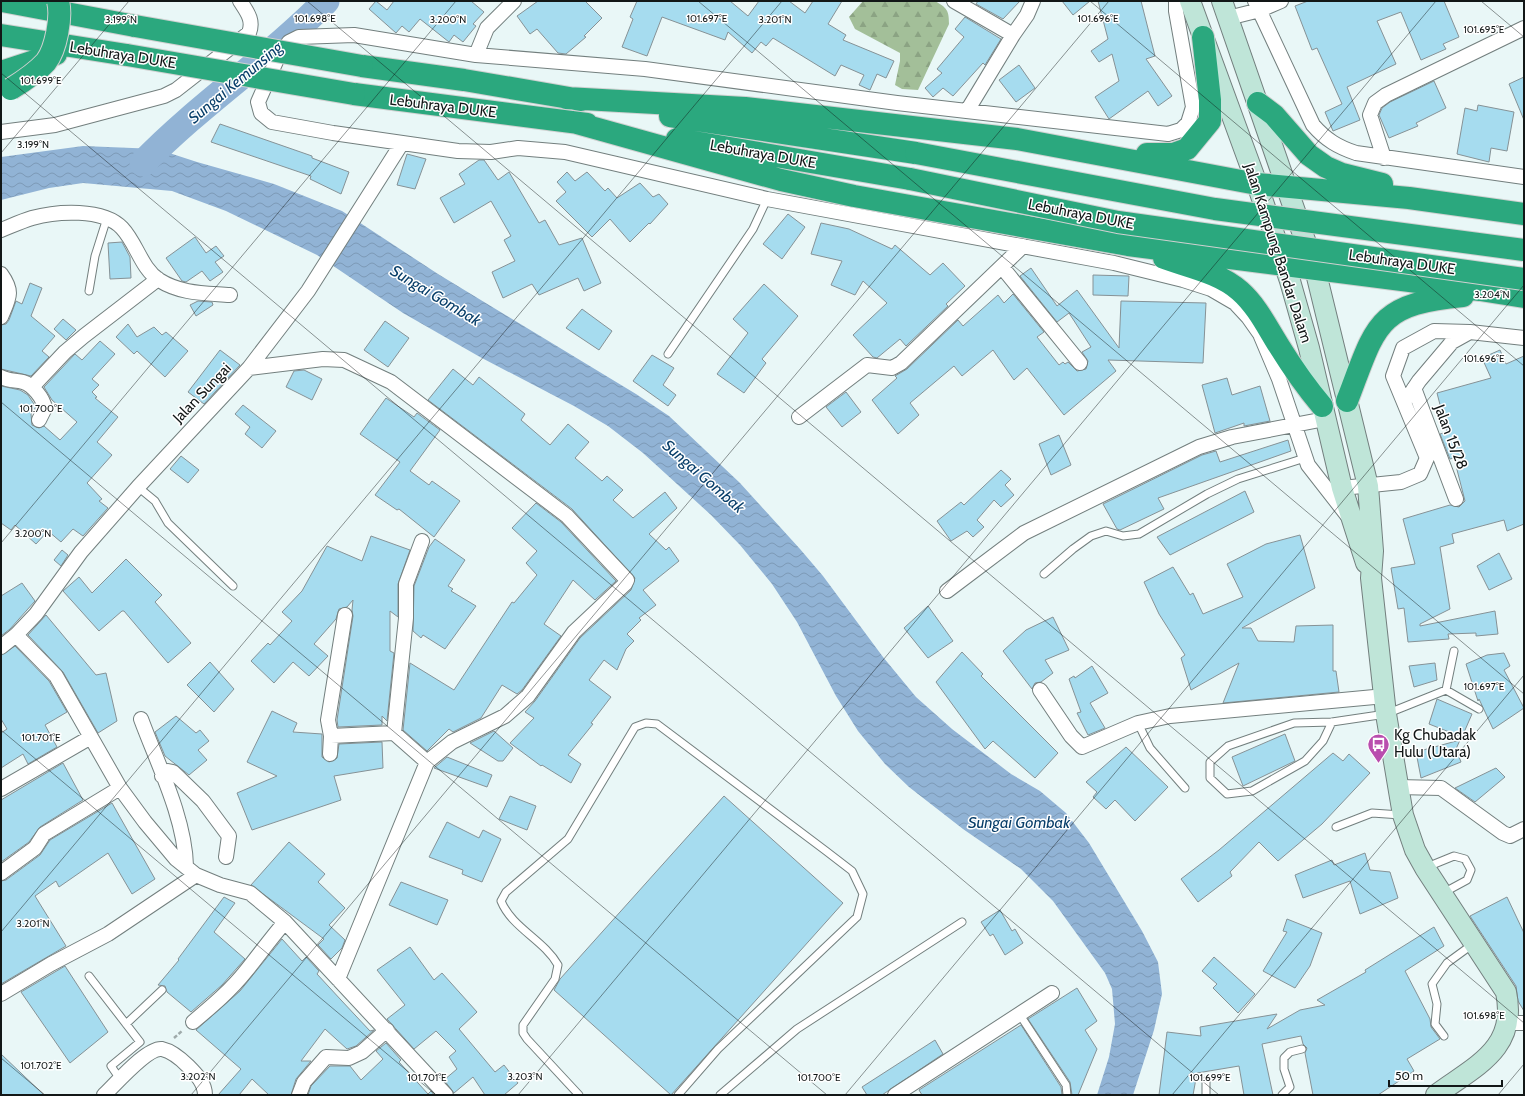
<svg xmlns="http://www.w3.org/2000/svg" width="1525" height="1096" font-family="Cabin,sans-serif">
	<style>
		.forest { fill: url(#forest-firs) }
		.water { fill: url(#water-waves) }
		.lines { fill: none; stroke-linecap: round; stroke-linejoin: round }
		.river { stroke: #91b3d5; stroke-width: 27 }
		.building { fill: #a6dcef; stroke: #869296 }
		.lane-casing { stroke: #737f7e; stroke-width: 9 }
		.street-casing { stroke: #737f7e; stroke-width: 16 }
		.secondary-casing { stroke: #737f7e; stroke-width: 22 }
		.highway-casing { stroke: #d0d1d1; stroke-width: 24 }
		.path { stroke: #9faaaa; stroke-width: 2.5; stroke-dasharray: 4 2; stroke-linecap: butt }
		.lane { stroke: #fff; stroke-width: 7 }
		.street { stroke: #fff; stroke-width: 14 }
		.secondary { stroke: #bfe5d8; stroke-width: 20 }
		.highway { stroke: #2ba87e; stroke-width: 22 }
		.highway-bridge-casing { stroke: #d0d1d1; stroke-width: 24; stroke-linecap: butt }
		.highway-bridge { stroke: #2ba87e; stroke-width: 22 }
		.ticks { fill: none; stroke: #121717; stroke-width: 1; stroke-opacity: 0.45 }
		.labels { text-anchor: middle; stroke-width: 3; stroke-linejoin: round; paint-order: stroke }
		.street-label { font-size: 15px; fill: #121717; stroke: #fff }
		.poi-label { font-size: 15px; fill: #121717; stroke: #fff; text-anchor: start }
		.water-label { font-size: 16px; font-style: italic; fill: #093f6a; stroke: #fff }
		.ticks-label { font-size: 10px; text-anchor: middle; fill: #121717; stroke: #fff; stroke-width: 3; stroke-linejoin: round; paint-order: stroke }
	</style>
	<defs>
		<pattern id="forest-firs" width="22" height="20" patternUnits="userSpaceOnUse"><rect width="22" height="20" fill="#a3bf99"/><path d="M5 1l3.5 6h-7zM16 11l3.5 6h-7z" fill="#8ba383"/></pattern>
		<pattern id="water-waves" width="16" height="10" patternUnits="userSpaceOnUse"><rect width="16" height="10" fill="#91b3d5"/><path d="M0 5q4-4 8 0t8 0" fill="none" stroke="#7c99b6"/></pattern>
	</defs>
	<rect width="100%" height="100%" fill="#e9f7f7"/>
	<path class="forest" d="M863,1H935C947,8 949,10 949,24L918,90L902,89L895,85L900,61V53L855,29L849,17Z"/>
	<path class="water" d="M83,146L157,149L197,162L274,184L342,211L438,274L636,394L669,416L740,483L800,549L823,576L883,657L916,697L952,729L1011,774L1040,791L1066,813L1089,843L1142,931L1158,962L1162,994L1154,1030L1133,1095H1097L1109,1057L1115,1024L1112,989L1105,973L1053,901L1021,869L963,829L909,787L885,764L858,731L836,696L797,622L772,584L740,545L711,515L643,453L608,426L574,406L480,357L403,313L317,255L226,211L172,191L83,183L49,188L1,200V157Z"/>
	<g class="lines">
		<path class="river" d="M143,163C200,104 269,59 326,1"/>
	</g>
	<path class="building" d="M376,1L387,10L394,1H471L484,12L473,24L476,26L463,42L454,35L449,42L420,19L409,32L402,26L396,33L369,9Z
		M538,1H585L602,18L584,36L586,37L566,54L558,53L537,29L530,34L517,16Z
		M637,1H730L748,16L759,1H789L805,13L813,1H842L828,24L846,35L843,40L894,61L886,78L877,74L870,90L859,85L864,75L841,65L835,76L773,38L766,46L761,42L752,53L728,32L725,40L662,17L647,56L622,47L633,19L630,17Z
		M978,1H1020L1003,19L976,4Z
		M1062,1H1090L1073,15Z
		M1098,1H1141L1155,56L1146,59L1172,96L1158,106L1148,91L1109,119L1095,97L1119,81L1112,54L1099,62L1091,51L1108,39Z
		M1308,1H1444L1459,37L1443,44L1446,49L1421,60L1401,12L1377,21L1396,64L1347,87L1360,120L1333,131L1325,112L1342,104L1317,48L1312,50L1295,6Z
		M965,17L1001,39L985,65L983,63L953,96L943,88L933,97L925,88L942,73L937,69L964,37L955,29Z
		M1019,65L1035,88L1016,102L999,80Z
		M1524,77V120L1509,84Z
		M1434,81L1446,108L1416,123L1418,126L1389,138L1379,115L1382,108L1390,102Z
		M1478,105L1514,112L1507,151L1491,148L1489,162L1457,154L1465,108L1477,111Z
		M220,124L312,156V158L349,172L341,194L310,179L311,176L211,142Z
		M407,154L426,159L415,189L397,185Z
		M479,160H484L498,180L509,172L539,223L545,220L559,245L582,238L601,283L584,291L578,278L539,295L532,284L503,298L492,272L515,261L504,240L511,236L491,201L454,223L440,198L465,184L459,174Z
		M567,172L575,181L587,172L605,191L608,188L617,198L640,183L653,197L659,194L668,204L650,224L649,223L630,242L610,219L592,237L556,201L566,192L557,182Z
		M788,214L805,227L782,259L763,244Z
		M821,223L849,229L892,249L895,245L930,275L943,263L965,286L946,304L948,306L906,346L900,339L877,358L873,357L853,335L887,303L863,281L855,295L831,285L842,261L811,254Z
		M195,237L206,253L216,246L224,256L215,262L223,272L210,281L202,271L186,282L182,281L166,258Z
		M122,242L130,257L131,278L110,279L108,243Z
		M1031,268L1057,306L1077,290L1119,348L1121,301L1206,303L1203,363L1108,360L1116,371L1064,415L1027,368L1014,380L993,350L962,376L954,366L910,403L919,415L898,434L872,400L897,378L895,376L907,369L958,320L963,326L998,295L1004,303L1013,294L1044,332L1037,337L1059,365L1063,362L1065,364L1068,362L1077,371L1086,369L1088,361L1082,352L1091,347L1069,313L1057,322L1020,276Z
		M1093,275L1129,276L1128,296L1093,295Z
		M30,283L42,288L31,316L55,336L42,351L49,357L31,376L1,369V325L6,324L9,320L16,301L22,304Z
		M764,284L798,316L762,359L766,363L744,393L717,374L748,333L733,319Z
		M198,301L212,302L213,305L196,316L190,305Z
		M582,309L612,331L599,350L566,328Z
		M63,319L76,330L66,340L54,329Z
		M385,321L409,338L388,367L364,350Z
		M128,324L137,337L154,327L162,335L166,332L188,351L165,377L137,351L134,354L116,337Z
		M100,341L115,354L92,379L99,385L92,392L97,397L95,398L118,417L97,442L112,455L87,483L102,499L99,501L108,508L83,536L73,529L61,542L48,531L36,544L15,525L11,530L1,523V386L20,390L28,395L36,407L31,414L32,425L39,428L44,426L60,440L77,422L52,400L44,387L75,354L82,360Z
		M220,350L240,365L204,404L188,392Z
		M1500,350L1506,364L1524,356V524L1507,531L1504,520L1452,534L1454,543L1440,547L1450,609L1420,624V626L1495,611L1498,634L1476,636V633L1448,634L1449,639L1408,642L1404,608L1398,609L1391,568L1415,564L1403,519L1450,505L1459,507L1465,501L1454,458L1450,459L1440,434L1447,432L1437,393L1491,378L1482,358Z
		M652,355L674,368L663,385L676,395L668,406L633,381Z
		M453,369L473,385L479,377L525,414L521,420L550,445L568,424L589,442L575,458L602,481L607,476L623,490L613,500L633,518L665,492L677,508L649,534L666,550L669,547L679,561L643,590L656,605L639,618L641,620L627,634L634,641L626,649L617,670L604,660L589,680L611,697L591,723L593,724L568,755L581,764L571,783L542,765L541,766L510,743L534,718L525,712L535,701L580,638L631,590L635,578L572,509L428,400Z
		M304,370L322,379L312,400L286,387L294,371Z
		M1227,378L1232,395L1260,386L1270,421L1244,426V423L1215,433L1202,385Z
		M846,392L861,412L842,427L826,407Z
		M386,398L414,417L417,413L440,430L410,471L429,485L432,481L460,501L434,537L399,509L397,510L375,495L400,462L360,434Z
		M243,405L276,431L262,448L245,434L250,427L235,414Z
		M1059,435L1071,465L1051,475L1039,444Z
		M1288,440L1291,451L1158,498L1164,509L1120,530L1117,529L1103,504L1202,455L1216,451L1220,462Z
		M181,456L199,470L188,483L170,469Z
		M1001,470L1011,479L1005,485L1014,495L1001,507L994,500L977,520L984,527L973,537L967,531L951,541L937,521L961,502L964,505Z
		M1245,491L1254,512L1170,555L1157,537Z
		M536,503L561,522L616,581L595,600L573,580L544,624L561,636L522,690L517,694L502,685L481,718L453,732L449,729L427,751L403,730L410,663L454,690L512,602L514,603L537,575L526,563L537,551L512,528Z
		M1300,535L1315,588L1242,628H1251L1258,641L1294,642L1296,626L1333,625V671H1336L1339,692L1223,703L1239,663L1191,690L1181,658L1185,655L1159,614L1144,582L1173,567L1190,595L1193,593L1203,614L1243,597L1227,564L1266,544Z
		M371,536L410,550L398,584V617L390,611V651L394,653L387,721L382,716V725L338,727L337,720L353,616L352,610L353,600L347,607L339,609L336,619L314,644L328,656L309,676L293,662L274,683L251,661L268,643L270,645L292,621L282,612L302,591L327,546L362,561Z
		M435,539L465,560L448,586L453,589L451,591L476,606L445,649L423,635L421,638L413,631L414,586L429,547Z
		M62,550L68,555L61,566L54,560Z
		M1499,553L1512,579L1489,590L1477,566Z
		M126,559L162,595L155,602L191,643L168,663L124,611H122L99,631L63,591L79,577L92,593Z
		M22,583L35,601L10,629L1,636V596Z
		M928,606L953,641L928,658L904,628Z
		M46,615L96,675L106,673L117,721L98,733L63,672L28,635Z
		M1053,617L1069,650L1045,660L1053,673L1041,682L1035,683L1032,689L1003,651L1026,630Z
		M15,646L49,681L67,712L45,725L57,747L28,764L23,754L1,768V733L7,729L1,719V655Z
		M962,652L983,674L981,676L1058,753L1035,778L993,741L985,749L936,682Z
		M1504,653L1510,666L1504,670L1524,708L1493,729L1479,699L1478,701L1466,664L1487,655Z
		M210,662L234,689L214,712L187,685Z
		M1435,663L1437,680L1414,687L1409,666Z
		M1092,666L1108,693L1090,703L1105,728L1088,735L1077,713L1081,712L1069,679L1074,676L1075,678Z
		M1437,699L1472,714L1462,737L1429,724Z
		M272,711L297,723L293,732L322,734V757L329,762L337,758L339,744L382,742L383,768L334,776L341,800L252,830L237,793L277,776L247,762Z
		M176,716L196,733L200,730L209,741L198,750L207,760L189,775L165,756L155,732Z
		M494,731L513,748L503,761H498L470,743Z
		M1285,734L1295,761L1243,786L1232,757Z
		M1460,740L1456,749L1461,762L1421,778L1416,752Z
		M1126,747L1168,787L1135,821L1115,800L1106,809L1093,797L1097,792L1086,782Z
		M1333,753L1343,761L1349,754L1370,773L1322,824L1278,861L1259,842L1230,872L1232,876L1198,902L1181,879L1219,850Z
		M447,757L492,775L487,787L434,768Z
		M63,763L83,800L40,827L29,842L1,862V800Z
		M1496,768L1505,777L1475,802L1455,788Z
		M510,796L536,806L527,830L499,819Z
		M724,796L843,903L671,1095L554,990L560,979Z
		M112,803L155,879L132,894L108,853L59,887L56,881L35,896L66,946L1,984V881L6,880L40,855L50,840Z
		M447,822L479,838L483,830L501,839L482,882L462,874L463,870L429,857Z
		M289,842L325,874L318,882L345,908L329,925L345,940L342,948L331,959L318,945L324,939L251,885Z
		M1365,853L1370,870L1390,872L1398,898L1360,914L1350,881L1303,898L1295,875L1332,860L1334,865Z
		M401,882L448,900L437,925L389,905Z
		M224,897L235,903L214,932L245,959L222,985L191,1012L167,992L165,986L158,985L179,960L178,959Z
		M1507,897L1524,933V1011L1518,1001L1516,986L1470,916Z
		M1000,910L1012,931L1015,929L1023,943L1005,955L993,934L990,936L981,922Z
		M1287,919L1322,933L1310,966L1295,988L1263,971L1287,932L1283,931Z
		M1434,927L1444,946L1405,971L1430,1019L1431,1027L1440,1039L1407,1059L1414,1071L1378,1095H1313L1305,1053L1307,1048L1303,1044L1301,1036L1262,1044L1273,1095H1244L1239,1066L1197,1073L1193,1095H1159L1167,1032L1201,1036L1200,1027L1277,1014L1267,1029L1300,1010L1325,1005L1317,1000L1366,972L1365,970Z
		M282,939L302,961L306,957L319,971L317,974L341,1000L370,1031L374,1030L356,1046L347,1049L325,1029L301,1061H311L296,1079L291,1095H269L252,1079L239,1095H218L241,1069L196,1030L240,991Z
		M410,947L434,980L442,973L477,1012L459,1029L495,1072L504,1065L518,1083L504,1095H485L473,1077L454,1093L444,1080L457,1069L449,1057L456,1051L436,1031L414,1049L387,1019L405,1005L377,970Z
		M1214,957L1255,994L1238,1013L1213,988L1217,984L1202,971Z
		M65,966L108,1032L70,1063L21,992Z
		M1077,988L1097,1021L1085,1030L1097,1049L1078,1095H1072L1070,1082L1028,1019Z
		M1021,1025L1061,1087L1062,1095H922L919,1090Z
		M935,1040L943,1054L882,1095H867L862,1087Z
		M386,1043L401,1060L399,1062L428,1094L431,1091L434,1095H308L311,1086L330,1066H350L361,1080L383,1059L376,1051Z
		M1,1054L44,1095H1Z"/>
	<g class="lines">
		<defs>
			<path id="lane" d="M89,291L95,256L107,218
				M668,354L753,229L767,199
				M138,487L155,501L168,523L233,586
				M1044,574L1073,549L1091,536L1106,531L1123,536L1139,534L1207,494L1238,479L1305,458
				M1446,690L1454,651
				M1332,722L1323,741L1305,761L1252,791L1227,794L1210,778V762L1228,746L1294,723L1332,722L1386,714L1446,690L1479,709
				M1138,723L1150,748L1185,788
				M1336,827L1372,813L1401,815
				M1427,867L1454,856L1465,859L1471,870L1467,880L1443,893
				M89,976L140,1042L111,1066L120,1079
				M1020,1015L1066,1085L1067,1095
				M126,1024L162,990
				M1444,1036L1435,1024L1437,1004L1432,984L1447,963L1473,944
				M1206,1081V1095
				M579,1095L527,1039L523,1033V1025L555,979L558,965C544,940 512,928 501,901L506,892L568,839L635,727L646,723L657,724L826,851L852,871L863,894L857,917L718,1049L678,1095
				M720,1095L797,1029L962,922
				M1282,1095L1290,1087L1284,1069V1058L1290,1052L1302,1049"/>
			<path id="street" d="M954,1L1013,35
				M1176,1V11L1193,107L1188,123L1181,130L1168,134L897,103L645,69L476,55L354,35L299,37L289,42L278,57L258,102L261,113L272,122L333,133L458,151L491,152L518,148L565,152L767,199L1114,263L1183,280L1211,289L1235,303L1248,317L1260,334L1279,379L1308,465L1347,515
				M1255,1L1313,125C1326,140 1338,147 1356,153L1524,177
				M1228,18L1260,10L1281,1
				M476,55L487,28L514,1
				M967,111L1013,35L1027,15L1033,1
				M1,132L55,125L164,96L176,90L249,33C254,20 247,12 240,1
				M1384,158L1370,115L1375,103L1386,95L1524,28
				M1,230C11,226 22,221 32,218C57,211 103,208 122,228C137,244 141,268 159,280C181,294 205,293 230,295
				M1002,267L1080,363
				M1,274C14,292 9,298 1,317
				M249,368L323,359L344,360L391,382L567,516L627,580L625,584L574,632L528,696L505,716L452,742L427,762L338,979
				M1,377C8,381 16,380 23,382C33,385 43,398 45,408L39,420
				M32,387L65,352L84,336L158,279
				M1414,388L1456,499
				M1409,396L1419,381L1452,342L1470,332
				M799,417L867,365L892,368L901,363L1023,246
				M1342,488L1401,482L1420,474L1427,458L1393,376L1403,348L1434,331L1470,332L1524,338
				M422,541L406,584V618L394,733L427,762
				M947,591L1024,533L1199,447L1232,437L1325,419
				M16,635L56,676L120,788L145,822L176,859L196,875L220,885L250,893L285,922L446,1095
				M1,647L16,635L36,614L81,552L138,487L249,368L308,291L402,143
				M1040,690L1071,736L1082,747L1138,723L1170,716L1385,696
				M141,719C158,765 185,818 186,866
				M331,736L394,733
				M330,754L331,736L328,720L345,615
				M162,776L168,771L173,772L203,801L229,836L226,857
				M1398,787L1441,788L1503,833L1510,836L1524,829
				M1,789L91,737
				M1,873L35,848L44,834L120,788
				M1,994L51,964L108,934L196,875
				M193,1022C212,1006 231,990 246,971C259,955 271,938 285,922
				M1508,1023H1524
				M104,1095C115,1085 147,1047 162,1049C171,1051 182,1060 188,1066C196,1074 205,1083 205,1095
				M299,1095L304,1082L326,1057L349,1058L362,1052L387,1030
				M895,1095L1052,993"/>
			<path id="secondary" d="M1190,1L1257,184L1290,281L1309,348L1342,488L1366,563
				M1222,1L1315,269L1368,486L1373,551L1371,578L1386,714L1403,815L1415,850L1425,868L1506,992C1518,1049 1475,1066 1436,1095"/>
			<path id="highway" d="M2,1L135,26
				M1,35L127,55
				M362,66L464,80L581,100
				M1,72L56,54
				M354,94L587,124
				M566,98L745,108L1017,139L1257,184L1409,198L1524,214
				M1258,103L1274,115L1309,155L1326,167L1342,174L1382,184
				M670,116L916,153
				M573,122L781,180L854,196L1128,245L1480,290L1524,297
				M677,139L910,179
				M1147,154H1173L1187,149L1210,121V100L1203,37
				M1164,258C1189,267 1220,273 1240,291C1257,306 1267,327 1279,346C1292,367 1306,387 1322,406
				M1347,401C1376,326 1375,304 1463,296"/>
		</defs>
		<use href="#lane" class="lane-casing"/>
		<use href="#street" class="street-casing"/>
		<use href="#secondary" class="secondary-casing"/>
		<use href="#highway" class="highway-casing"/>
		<path class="path" d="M174,1038L182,1031"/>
		<use href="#lane" class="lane"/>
		<use href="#street" class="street"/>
		<use href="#secondary" class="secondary"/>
		<use href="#highway" class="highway"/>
		<defs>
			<path id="highway-bridge" d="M135,26L362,66
				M127,55L354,94
				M11,89C24,81 36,73 46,62C56,49 62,17 58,1
				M916,153L1215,209L1524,250
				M910,179L1118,222L1524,279"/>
		</defs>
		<use href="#highway-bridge" class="highway-bridge-casing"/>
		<use href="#highway-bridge" class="highway-bridge"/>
	</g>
	<path class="ticks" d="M307,1L1524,1023M698,1L1524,694M1090,1L1524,366M1481,1L1524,37M1,73L1219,1095M1,153L129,1M1,402L827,1095M1,543L456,1M1,730L436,1095M1,932L782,1M1,1058L45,1095M191,1095L1109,1M518,1095L1436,1M845,1095L1524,285M1172,1095L1524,675M1498,1095L1524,1064"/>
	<defs>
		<symbol id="bus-pin" viewBox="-11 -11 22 30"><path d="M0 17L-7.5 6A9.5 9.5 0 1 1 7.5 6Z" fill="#b94dae" stroke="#fff"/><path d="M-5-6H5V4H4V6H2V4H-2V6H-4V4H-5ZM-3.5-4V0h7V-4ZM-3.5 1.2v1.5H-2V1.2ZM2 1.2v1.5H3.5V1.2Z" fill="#fff"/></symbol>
	</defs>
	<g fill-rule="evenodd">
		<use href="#bus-pin" x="1366" y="732" width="25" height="34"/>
	</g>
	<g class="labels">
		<g class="street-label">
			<text transform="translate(123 55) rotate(9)" y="5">Lebuhraya DUKE</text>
			<text transform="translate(443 106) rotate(7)" y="5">Lebuhraya DUKE</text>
			<text transform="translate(763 154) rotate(10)" y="5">Lebuhraya DUKE</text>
			<text transform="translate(1081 214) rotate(11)" y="5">Lebuhraya DUKE</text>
			<text transform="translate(1278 253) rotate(72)" y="5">Jalan Kampung Bandar Dalam</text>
			<text transform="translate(1402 262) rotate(8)" y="5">Lebuhraya DUKE</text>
			<text transform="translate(202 393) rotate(-46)" y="5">Jalan Sungai</text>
			<text transform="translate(1451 437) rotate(69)" y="5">Jalan 15/28</text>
		</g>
		<g class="poi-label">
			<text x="1394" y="740">Kg Chubadak<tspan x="1394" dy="17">Hulu (Utara)</tspan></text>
		</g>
		<g class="water-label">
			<text transform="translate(235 82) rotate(-40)" y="6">Sungai Kemunsing</text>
			<text transform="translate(436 295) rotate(31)" y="6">Sungai Gombak</text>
			<text transform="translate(704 476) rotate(41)" y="6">Sungai Gombak</text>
			<text x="1019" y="828">Sungai Gombak</text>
		</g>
	</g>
	<g class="ticks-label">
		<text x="315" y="22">101.698°E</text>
		<text x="707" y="22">101.697°E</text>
		<text x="1098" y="22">101.696°E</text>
		<text x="121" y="23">3.199°N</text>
		<text x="448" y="23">3.200°N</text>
		<text x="775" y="23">3.201°N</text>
		<text x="1484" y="33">101.695°E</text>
		<text x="41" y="84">101.699°E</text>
		<text x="33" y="148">3.199°N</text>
		<text x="1492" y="298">3.204°N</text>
		<text x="1484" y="362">101.696°E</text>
		<text x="41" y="412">101.700°E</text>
		<text x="33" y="537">3.200°N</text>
		<text x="1484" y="690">101.697°E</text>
		<text x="41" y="741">101.701°E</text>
		<text x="33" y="927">3.201°N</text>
		<text x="1484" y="1019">101.698°E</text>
		<text x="41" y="1069">101.702°E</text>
		<text x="198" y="1080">3.202°N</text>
		<text x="525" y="1080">3.203°N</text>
		<text x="427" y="1081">101.701°E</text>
		<text x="819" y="1081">101.700°E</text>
		<text x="1210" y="1081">101.699°E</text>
	</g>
	<rect width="1525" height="1096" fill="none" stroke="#121717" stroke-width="4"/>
	<path d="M1389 1080v6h113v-6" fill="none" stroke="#121717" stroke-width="2"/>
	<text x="1395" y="1080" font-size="12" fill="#121717" stroke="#ffffff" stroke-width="3" paint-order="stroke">50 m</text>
</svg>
